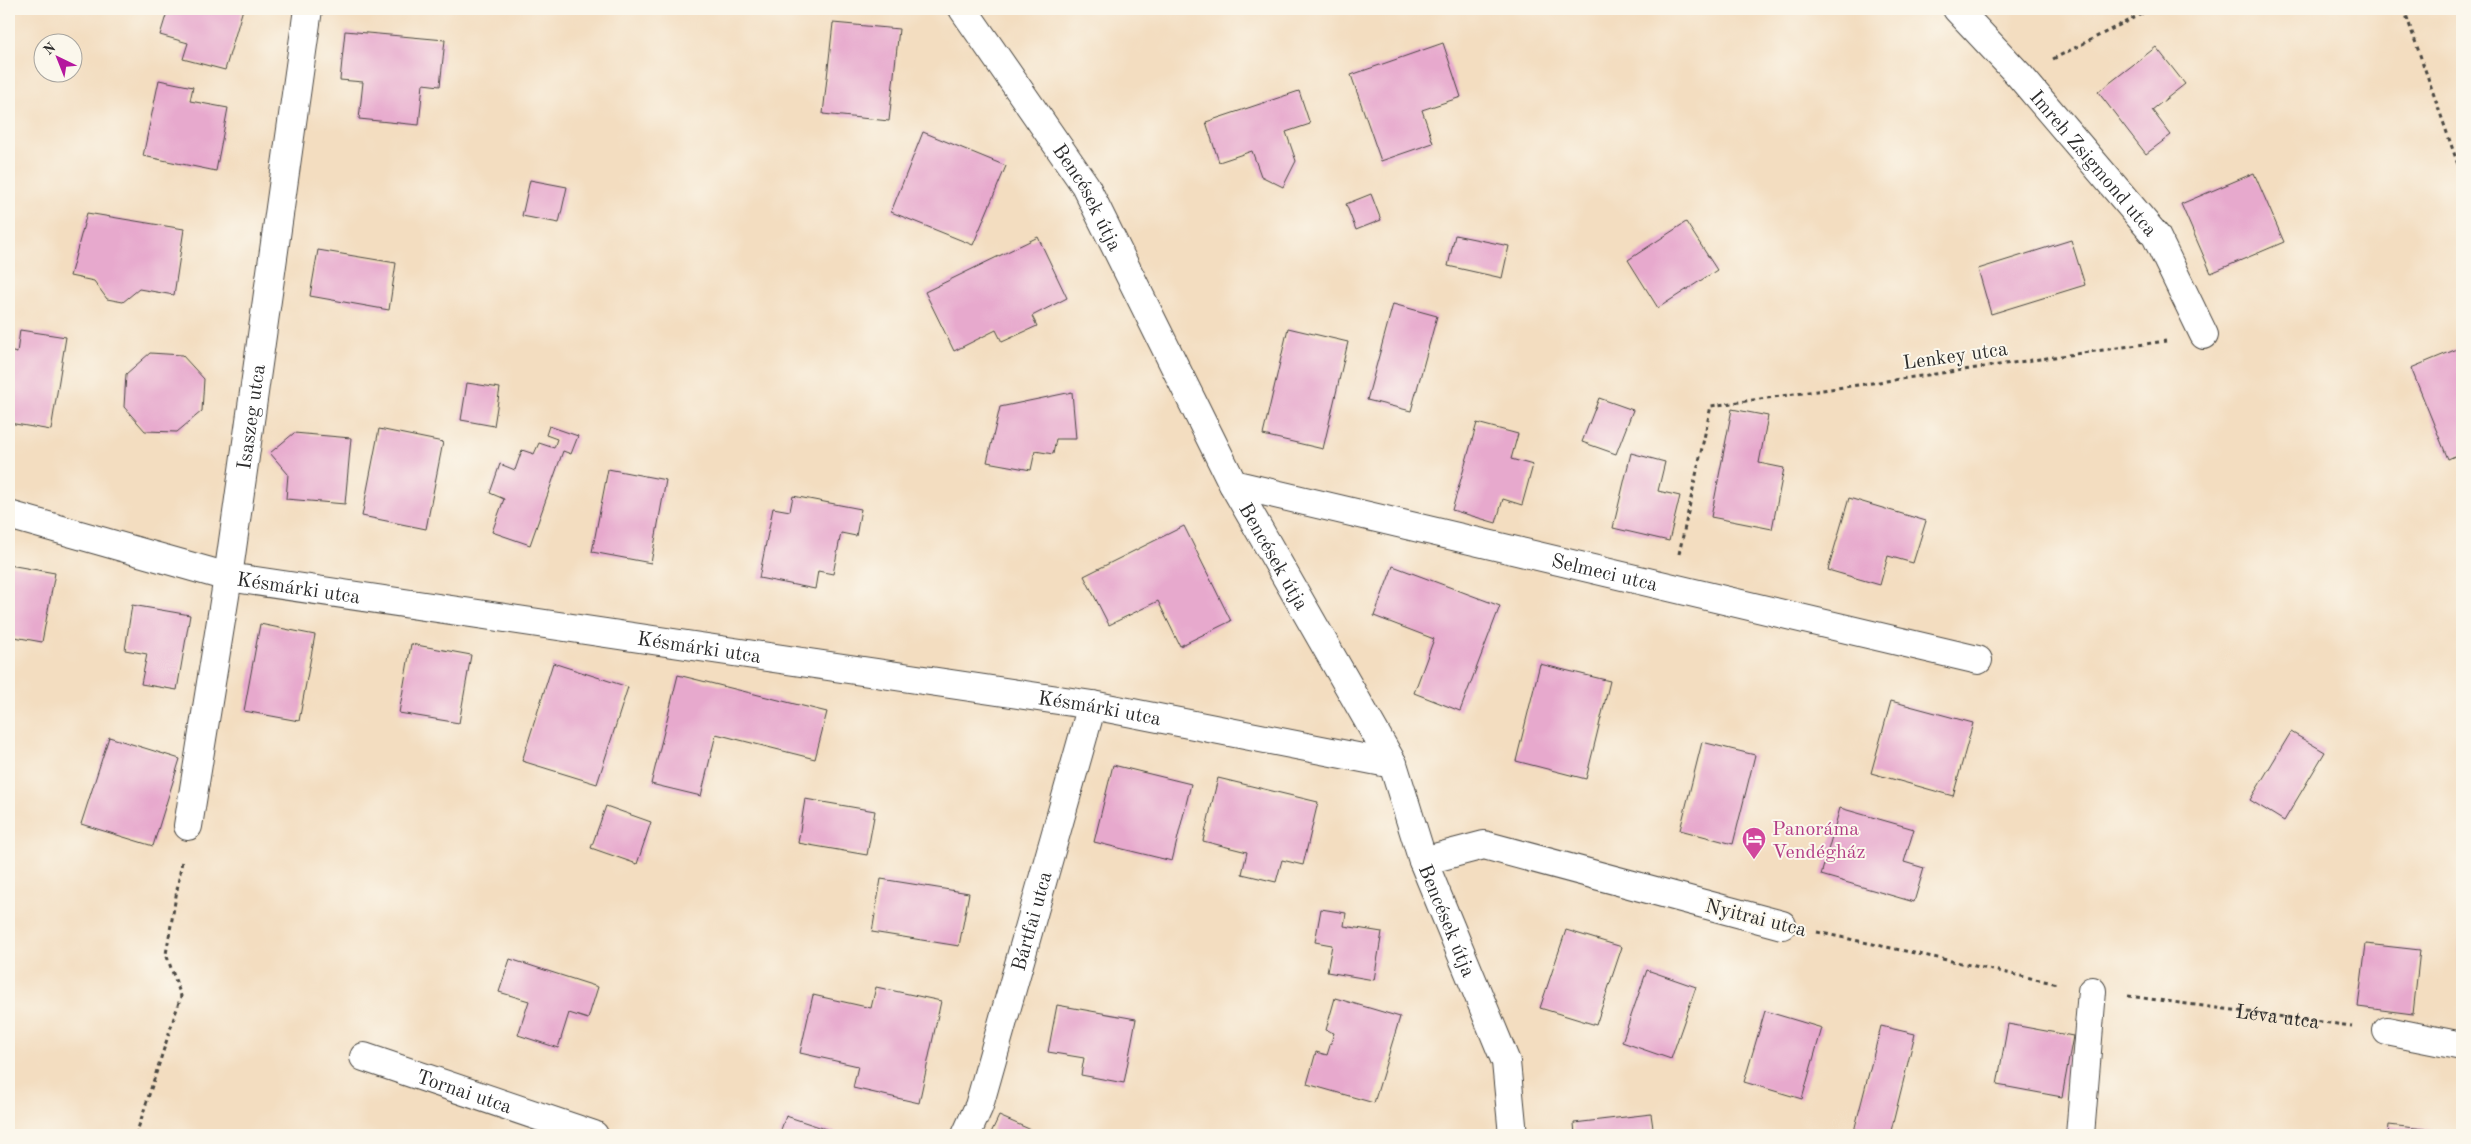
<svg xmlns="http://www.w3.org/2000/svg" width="2471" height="1144" font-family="'Old Standard TT',serif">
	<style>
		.building { fill: #e7a9cd }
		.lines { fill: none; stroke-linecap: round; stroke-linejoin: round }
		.street-casing { stroke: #494641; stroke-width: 30 }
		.path { stroke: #494641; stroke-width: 3; stroke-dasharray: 4 4; stroke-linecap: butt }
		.street { stroke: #fff; stroke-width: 28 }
		.labels { text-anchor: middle; stroke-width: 4; stroke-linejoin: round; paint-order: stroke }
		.street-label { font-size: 20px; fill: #2b2b2b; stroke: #fbf7ec }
		.hotel-label { font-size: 20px; fill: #b23c85; stroke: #fbf7ec; text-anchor: start }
	</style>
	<rect width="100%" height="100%" fill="#fbf7ec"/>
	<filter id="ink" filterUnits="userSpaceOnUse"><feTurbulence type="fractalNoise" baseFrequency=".02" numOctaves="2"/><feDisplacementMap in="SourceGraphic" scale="10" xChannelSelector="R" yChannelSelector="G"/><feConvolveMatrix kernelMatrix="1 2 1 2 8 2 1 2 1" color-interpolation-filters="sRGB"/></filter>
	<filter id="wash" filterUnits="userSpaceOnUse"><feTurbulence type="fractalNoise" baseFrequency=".0096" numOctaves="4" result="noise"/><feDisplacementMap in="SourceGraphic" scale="20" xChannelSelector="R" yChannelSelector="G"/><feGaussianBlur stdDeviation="1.12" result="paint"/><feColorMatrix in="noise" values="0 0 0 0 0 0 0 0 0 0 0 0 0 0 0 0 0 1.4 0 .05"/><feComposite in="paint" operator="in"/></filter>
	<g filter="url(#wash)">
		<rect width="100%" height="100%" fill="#f3ddc0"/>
		<g id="blocks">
			<path class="building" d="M168,9H243L225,70L183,59L188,43L160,35Z
				M833,23L899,29L889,121L823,114Z
				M345,31L445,40L440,86L423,84L419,125L359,119L363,82L340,80Z
				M1443,43L1461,97L1422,110L1433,143L1381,161L1351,75Z
				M2156,47L2185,84L2152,110L2171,135L2146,154L2098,92Z
				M159,80L193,87L190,101L228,108L216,171L143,156Z
				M1299,91L1310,124L1286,132L1296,161L1283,187L1261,176L1252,151L1219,162L1206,122Z
				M923,132L1006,166L973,245L891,212Z
				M2254,173L2284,242L2211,273L2181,204Z
				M530,180L567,187L559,223L522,216Z
				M1371,194L1381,220L1356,230L1346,204Z
				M87,213L184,229L174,295L139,289L123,302L107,299L94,281L70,276Z
				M1686,222L1717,270L1658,308L1628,260Z
				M1455,235L1509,246L1502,278L1448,266Z
				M1038,237L1067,298L1032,316L1037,326L1002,342L996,330L954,351L925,292Z
				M2071,240L2085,285L1991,314L1978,269Z
				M318,250L396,263L389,310L310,296Z
				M1393,304L1437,316L1411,411L1367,400Z
				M1288,328L1348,342L1323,449L1263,435Z
				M20,330L66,337L51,430L9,423V351L17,353Z
				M2462,347V453L2448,459L2411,368Z
				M150,353L182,355L204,379L202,411L177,432L145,431L124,407L126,374Z
				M467,383L500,388L494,426L461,420Z
				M1072,392L1076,439H1056L1053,454L1035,451L1031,470L987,462L1000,407Z
				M1599,398L1633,410L1616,454L1582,442Z
				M1732,409L1768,416L1759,463L1784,468L1772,529L1711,517Z
				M1477,423L1518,434L1511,459L1533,465L1522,505L1503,499L1496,523L1452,510Z
				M549,426L578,436L571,454L563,451L530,545L492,532L504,499L490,493L500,464L515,470L522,450L534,454L539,443L554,448L557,439L546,435Z
				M379,429L443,442L426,529L362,516Z
				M294,433L351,438L345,504L286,499L288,474L270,453Z
				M1631,453L1665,462L1658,491L1680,496L1669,541L1613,528Z
				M608,469L666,480L651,563L592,552Z
				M793,496L861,509L856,536L841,533L833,574L818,571L815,589L759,578L773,508L790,511Z
				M1849,498L1926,521L1913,563L1888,556L1880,585L1828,570Z
				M1184,526L1231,621L1180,646L1158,601L1109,625L1084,576Z
				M9,565L55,573L42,642L9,636Z
				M1393,566L1500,606L1460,711L1414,693L1434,639L1374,616Z
				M132,605L190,615L177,690L141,684L147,654L125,650Z
				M260,624L315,635L299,721L244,711Z
				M411,644L471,655L459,723L399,713Z
				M553,663L628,687L597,784L522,761Z
				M1540,664L1610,681L1586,779L1516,761Z
				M678,675L827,712L815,759L716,734L701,796L651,784Z
				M1891,701L1973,723L1953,796L1871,773Z
				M2291,732L2325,752L2284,821L2250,800Z
				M109,737L180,759L153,846L81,824Z
				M1702,742L1755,755L1733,844L1680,830Z
				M1113,765L1191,784L1172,861L1094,842Z
				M1218,778L1318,802L1303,865L1282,860L1276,882L1242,874L1247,852L1203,841Z
				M805,799L875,811L867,855L798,843Z
				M606,806L651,822L637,864L591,848Z
				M1840,808L1914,829L1904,862L1924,868L1914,902L1821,875Z
				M881,879L969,893L959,946L872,932Z
				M1321,909L1346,913L1344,926L1382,932L1374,980L1327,972L1332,945L1315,942Z
				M2460,922L2462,923V970H2458Z
				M1566,930L1622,947L1596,1025L1540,1008Z
				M2366,944L2420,950L2413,1014L2358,1007Z
				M510,959L598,987L588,1019L569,1013L558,1048L518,1035L529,1001L499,992Z
				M1647,970L1696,987L1671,1059L1622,1042Z
				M876,987L941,1001L919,1103L853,1088L858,1066L800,1053L813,995L871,1008Z
				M1335,998L1400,1017L1374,1103L1307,1084L1316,1052L1327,1055L1334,1033L1326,1030Z
				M1057,1005L1136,1019L1124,1083L1081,1075L1084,1058L1048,1052Z
				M1765,1011L1822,1028L1802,1099L1744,1082Z
				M2008,1024L2073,1036L2062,1097L1997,1085Z
				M1881,1026L1915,1034L1890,1135H1853Z
				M1651,1114L1654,1135H1575L1574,1123Z
				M786,1116L844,1135H779Z
				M999,1116L1043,1135H990Z
				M2389,1125L2433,1130L2432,1135H2388Z"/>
		</g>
	</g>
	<g filter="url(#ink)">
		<use href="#blocks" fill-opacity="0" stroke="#494641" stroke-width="1"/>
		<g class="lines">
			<defs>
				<g id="street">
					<path id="s2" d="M963,9L1085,185L1233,484L1393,764L1423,861L1506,1062L1513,1135"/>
					<path id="s3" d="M1957,9L2020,76L2156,236L2204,335"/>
					<path id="s4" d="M1233,484L1978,660"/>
					<path id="s5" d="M9,515L228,577L1092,705L1393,764"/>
					<path id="s6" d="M188,826L228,577L308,9"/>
					<path d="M1423,861L1484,845L1782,925"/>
					<path d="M2387,1031L2462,1046"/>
					<path id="s7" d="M364,1057L594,1135"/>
					<path id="s8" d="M966,1135L979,1106L1092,705"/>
					<path d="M2080,1135L2092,991"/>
				</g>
			</defs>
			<use href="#street" class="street-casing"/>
			<g class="path">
				<path d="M2404,9L2462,176"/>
				<path d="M2053,59L2151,9"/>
				<path d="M1679,554L1711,406L2166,341"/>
				<path d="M1817,932L2058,984"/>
				<path id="s1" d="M2128,996L2352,1026"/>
				<path d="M136,1135L181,996L166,954L182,861"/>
			</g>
			<use href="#street" class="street"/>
		</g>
	</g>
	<defs>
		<symbol id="hotel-pin" viewBox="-11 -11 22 30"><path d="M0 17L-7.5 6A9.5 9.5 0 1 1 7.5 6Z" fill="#d1479c" stroke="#fbf7ec"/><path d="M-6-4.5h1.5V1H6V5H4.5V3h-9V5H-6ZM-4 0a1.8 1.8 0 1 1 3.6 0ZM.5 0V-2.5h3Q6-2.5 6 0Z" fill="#fff"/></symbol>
	</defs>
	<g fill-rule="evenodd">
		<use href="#hotel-pin" x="1740" y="825" width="28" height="38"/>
	</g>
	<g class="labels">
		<g class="street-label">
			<text dy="7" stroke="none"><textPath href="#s3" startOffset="206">Imreh Zsigmond utca</textPath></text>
			<text dy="7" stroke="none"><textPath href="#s2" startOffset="226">Bencések útja</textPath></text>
			<text transform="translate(1955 355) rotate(-8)" y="7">Lenkey utca</text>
			<text dy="7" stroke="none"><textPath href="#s6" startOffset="414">Isaszeg utca</textPath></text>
			<text dy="7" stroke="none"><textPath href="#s2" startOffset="631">Bencések útja</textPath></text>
			<text dy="7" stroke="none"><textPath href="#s4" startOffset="382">Selmeci utca</textPath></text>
			<text dy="7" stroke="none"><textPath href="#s5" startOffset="299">Késmárki utca</textPath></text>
			<text dy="7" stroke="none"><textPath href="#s5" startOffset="704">Késmárki utca</textPath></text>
			<text dy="7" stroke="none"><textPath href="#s5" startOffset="1109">Késmárki utca</textPath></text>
			<text transform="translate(1756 917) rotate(14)" y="7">Nyitrai utca</text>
			<text dy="7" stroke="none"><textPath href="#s2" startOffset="1036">Bencések útja</textPath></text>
			<text dy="7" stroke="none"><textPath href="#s8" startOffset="224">Bártfai utca</textPath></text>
			<text dy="7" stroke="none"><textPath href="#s1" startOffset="151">Léva utca</textPath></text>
			<text dy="7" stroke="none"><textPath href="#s7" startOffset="106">Tornai utca</textPath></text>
		</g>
		<g class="hotel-label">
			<text x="1772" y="835">Panoráma<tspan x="1772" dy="23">Vendégház</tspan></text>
		</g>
	</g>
	<rect width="2471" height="1144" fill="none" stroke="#fbf7ec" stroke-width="30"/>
	<g transform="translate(58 58) rotate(317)"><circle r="24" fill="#fbf7ec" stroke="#a8a59f"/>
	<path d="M0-4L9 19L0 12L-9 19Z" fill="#b5179e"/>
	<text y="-8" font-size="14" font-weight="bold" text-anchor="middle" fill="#2b2b2b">N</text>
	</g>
</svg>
